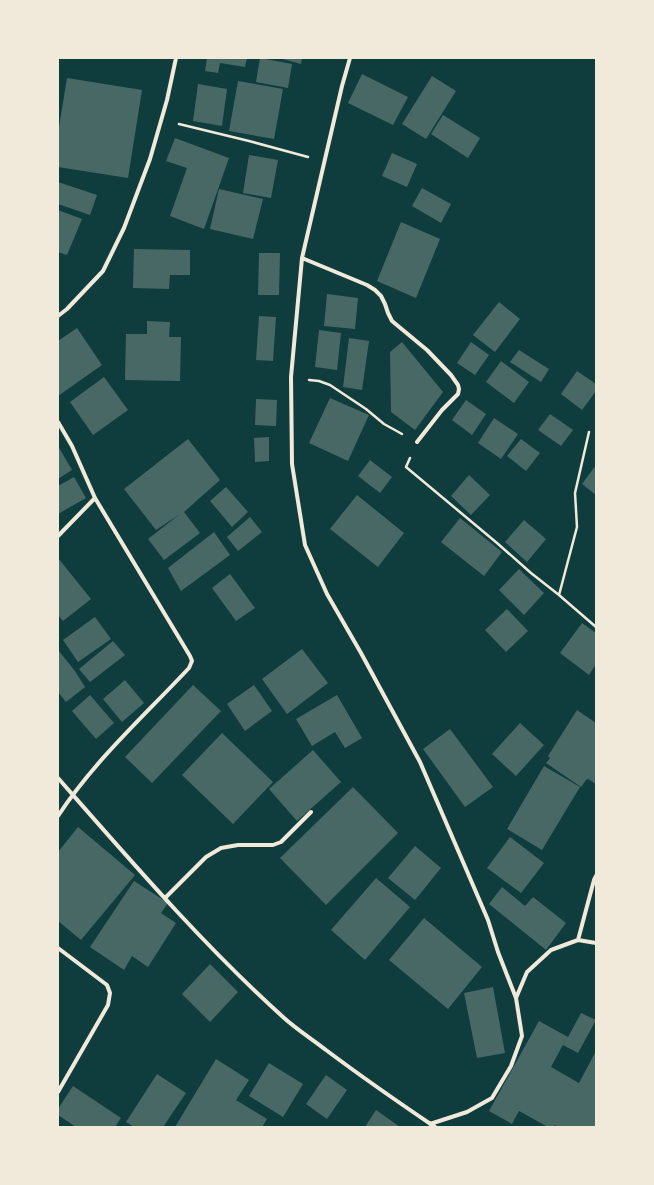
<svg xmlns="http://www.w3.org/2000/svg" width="654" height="1185" font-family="'Fira Sans Condensed',sans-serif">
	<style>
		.building { fill: #486865 }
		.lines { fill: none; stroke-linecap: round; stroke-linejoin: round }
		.path { stroke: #f1e9da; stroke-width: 2.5 }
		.minor { stroke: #f1e9da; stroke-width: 4 }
	</style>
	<rect width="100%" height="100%" fill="#0f3d3e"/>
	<path class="building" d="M207,58H247L245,67L220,63L218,73L205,71Z
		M260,58L292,64L288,88L256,82Z
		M279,58H302L301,64Z
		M362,74L408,97L393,125L348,103Z
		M432,76L456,91L426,139L402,124Z
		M67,78L142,90L128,178L58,167V133Z
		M238,81L283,89L274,139L229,131Z
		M198,84L227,89L222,126L193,121Z
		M443,115L480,138L468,158L431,134Z
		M175,138L229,158L204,229L170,216L187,168L166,161Z
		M392,153L417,164L407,187L382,176Z
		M249,155L278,160L271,198L243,193Z
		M58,182L97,195L90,215L58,204Z
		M422,188L451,204L441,223L412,206Z
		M219,189L263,199L253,239L210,229Z
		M58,210L82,219L67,255L58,252Z
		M401,222L440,239L416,298L377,281Z
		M134,249L190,250V275H170L169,289L133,288Z
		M259,253H280L279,295H258Z
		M327,294L358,298L355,329L324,326Z
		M499,302L520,319L495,352L473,335Z
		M259,316L276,317L273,361L256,360Z
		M147,321L170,322L169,337H181L180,381L125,380L126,334H147Z
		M77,328L102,365L58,396V341Z
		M319,330L341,333L337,370L315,367Z
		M349,338L369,341L362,390L343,387Z
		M402,342L443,392L415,430L391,412L390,352Z
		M471,342L489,355L475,375L457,363Z
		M519,350L549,369L541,382L510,362Z
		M501,361L529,382L514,403L486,382Z
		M577,371L596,384V391L582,410L561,394Z
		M104,377L128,410L93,435L70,402Z
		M330,398L369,415L348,461L309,443Z
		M256,399L277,400L276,426L255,425Z
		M466,400L486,414L472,435L452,420Z
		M550,414L573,430L561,446L538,430Z
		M494,418L518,434L501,459L478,443Z
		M269,437V461L255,462L254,438Z
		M188,439L220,480L184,512L200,533L164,560L148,539L180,514L156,530L124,489Z
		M521,439L540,453L526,471L507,456Z
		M58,446L72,470L58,479Z
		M370,460L392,477L380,493L358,476Z
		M596,465V495L582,484Z
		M469,475L490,495L471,515L451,496Z
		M74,477L86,498L58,514V486Z
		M226,487L248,512L232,527L210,501Z
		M357,495L404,533L378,567L330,529Z
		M250,517L262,532L238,551L227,537Z
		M460,518L502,552L484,576L441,542Z
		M524,520L546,539L527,562L505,542Z
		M214,532L230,555L181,591L168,568Z
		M58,558L91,599L63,621L58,615Z
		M519,569L544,593L524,615L499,590Z
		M230,574L255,608L236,621L212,588Z
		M507,609L528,631L506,652L485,630Z
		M95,617L111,639L78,662L63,640Z
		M582,623L596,633V664L589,675L560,653Z
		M113,641L125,655L90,682L79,669Z
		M302,649L328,683L287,714L262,679Z
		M58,650L75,671L85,687L66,702L58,692Z
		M125,680L144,703L122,722L103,699Z
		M193,685L221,711L152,783L125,757Z
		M254,685L272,711L245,731L227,704Z
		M90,695L114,723L96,739L72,711Z
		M337,695L362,738L345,748L335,732L312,746L296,719Z
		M577,710L596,723V784L588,779L586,780L581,787L546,763L550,758L548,756Z
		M520,723L544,745L516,776L492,754Z
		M450,729L493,787L465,807L423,749Z
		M222,733L273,782L233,824L182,775Z
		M313,750L341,782L297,821L269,789Z
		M544,766L580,787L542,850L507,829Z
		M353,787L398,833L326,905L280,858Z
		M78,827L135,875L81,940L58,921V852Z
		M510,837L544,863L521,893L487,868Z
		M415,846L441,868L415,900L388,878Z
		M376,878L410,907L365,960L331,930Z
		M134,881L168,903L161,913L176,923L148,967L132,956L124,970L90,947Z
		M502,887L525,906L533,897L566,923L546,950L489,904Z
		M424,918L482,967L448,1009L389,960Z
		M210,964L238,992L210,1022L182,994Z
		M493,987L505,1053L477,1058L464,993Z
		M581,1013L596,1020L578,1053L563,1045L566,1039L551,1067L579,1083L596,1051V1127H558L555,1125L554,1127H548L519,1111L512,1124L489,1111L539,1021L568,1037Z
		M216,1059L249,1080L236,1100L267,1119L262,1127H175Z
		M269,1063L303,1084L283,1117L249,1096Z
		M157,1074L186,1093L163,1127H134L126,1122Z
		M326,1075L347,1090L327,1119L306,1104Z
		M73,1086L121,1118L115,1127H76L58,1115V1109Z
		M376,1110L400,1127H365Z"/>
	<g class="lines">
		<path class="path" d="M179,124L249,141L308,157
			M309,380L319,381L330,385L366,409L384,424L402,434
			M410,458L406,467L497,543L531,573L559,595L596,627
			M559,595L577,527L575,493L589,432"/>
		<path class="minor" d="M350,58L342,86L302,258L291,377L292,464L305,545L327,594L361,653L420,762L488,920L498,952L516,998L522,1036L511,1066L492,1098L467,1112L430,1124
			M302,258L367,285L375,290L381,296L385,304L388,313L392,321L427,350L451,375L458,385L459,389L458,394L442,410L417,442
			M58,316L67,309L103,271L124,228L150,159L167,100L176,58
			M58,422L72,446L95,498L190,656L192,661L189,668C144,716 94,761 58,816
			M58,536L95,498
			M58,778C130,860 202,944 283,1017C296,1029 312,1039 326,1050C362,1077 398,1102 435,1127
			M165,898L206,857L221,848L238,845H273L281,842L311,812
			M578,940L594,880L596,876
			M58,948L107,985L110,993L108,1005L58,1092
			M516,998L527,972L551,950L578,940L596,943"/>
	</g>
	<rect width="654" height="1185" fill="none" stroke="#f1e9da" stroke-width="118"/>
</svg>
